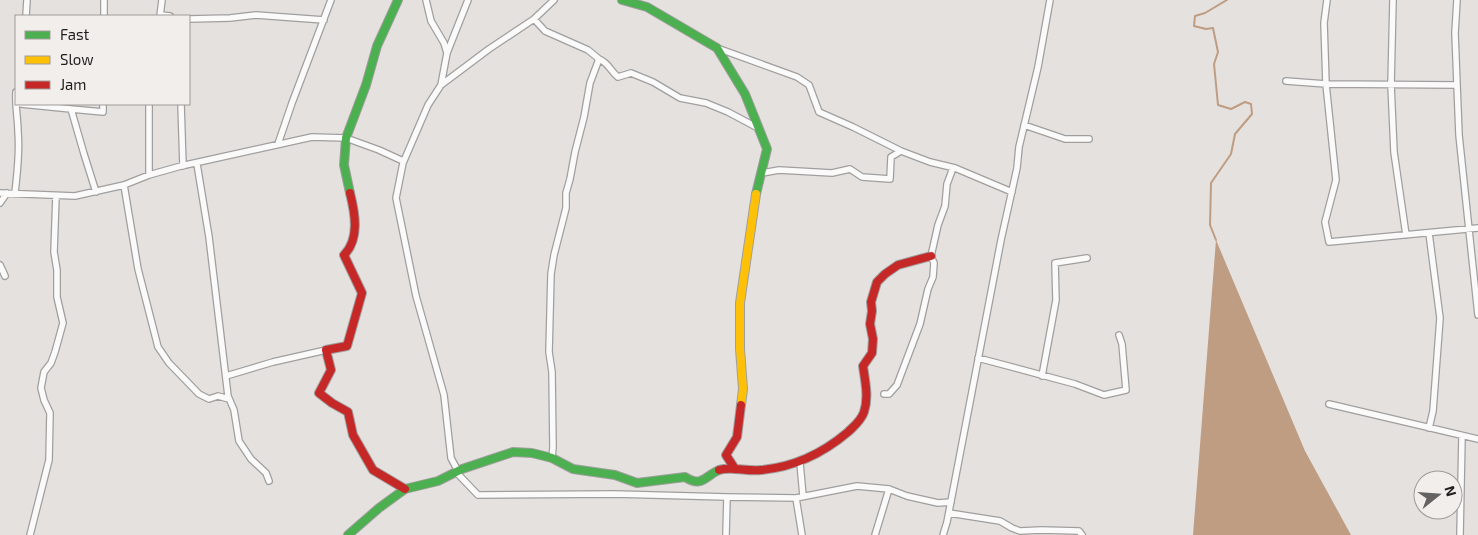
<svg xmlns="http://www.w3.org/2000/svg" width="1478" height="535" font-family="'Exo 2',sans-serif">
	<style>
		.water { fill: #bf9d82 }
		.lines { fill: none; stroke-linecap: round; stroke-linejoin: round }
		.stream { stroke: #bf9d82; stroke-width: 2 }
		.street-casing { stroke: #a19f9e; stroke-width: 8 }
		.fast-casing { stroke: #a19f9e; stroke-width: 10 }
		.slow-casing { stroke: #a19f9e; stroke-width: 10 }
		.jam-casing { stroke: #a19f9e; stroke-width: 10 }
		.street { stroke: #fbfafa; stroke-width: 5.5 }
		.fast { stroke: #4caf50; stroke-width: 8 }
		.slow { stroke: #ffc107; stroke-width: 8 }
		.jam { stroke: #c62828; stroke-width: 8 }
	</style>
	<rect width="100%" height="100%" fill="#e4e1df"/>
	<path class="water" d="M1216,240L1305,451L1351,535H1193Z"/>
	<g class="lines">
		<path class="stream" d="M1216,240L1210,225L1211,183L1231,154L1235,134L1252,114L1251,104L1245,102L1231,109L1218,105L1214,64L1218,52L1213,28L1206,29L1194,26L1195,16L1205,13L1227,0"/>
		<defs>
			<path id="street" d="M104,0V16
				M426,0L431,21L444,43L447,53L441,85
				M1327,0L1324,23L1326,84L1336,180L1325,222L1329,242L1478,228
				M1393,0L1391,85L1394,152L1406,235
				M1457,0L1455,33L1459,135L1478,315
				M161,15L170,16
				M26,16L27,0
				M160,16L162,0
				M189,19L230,18L256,15L324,20
				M534,19L545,31L588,50L599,59L590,83L584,117L575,152L570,179L566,193V208L554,255L551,274L549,352L552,372L553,447L552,458
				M717,48L797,77L809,85L819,112L853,127L901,151
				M447,53L468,0
				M599,59C610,64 609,70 618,77L631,73L653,82L680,98L706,103L728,112L758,128
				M1286,81L1326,84L1457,85
				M21,104L71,109
				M149,104V175
				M181,104L183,166
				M1024,125L1065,139H1089
				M278,144L292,103L331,0
				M197,164L209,237L228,396L234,410L239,441L251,459L266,473L269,481
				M762,173L779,170L832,173L850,169L862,177L890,179L891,157L901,151L930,162L955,168L1012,192
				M124,185L138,269L158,347L169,363L199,394L209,399L218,396L229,399
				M96,192L84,154L71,109L103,112V104
				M0,193L75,196L124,185L149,175L181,166L312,137L346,138L379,150L403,161
				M15,193C17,173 20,153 18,132C18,119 15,106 16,92
				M0,203L7,193
				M0,265L5,276
				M978,358L1075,384L1104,395L1126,390L1122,344L1119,335
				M226,376L273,362L326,350
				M1042,376L1056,300L1055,263L1087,258
				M884,394H889L897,385L920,324L928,289L933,277L934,263L931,256L938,225L945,206L947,184L953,168
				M1329,404L1478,439
				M1429,428L1433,411L1440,318L1429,233
				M800,463L803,496
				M458,471L451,458L444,395L416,296L396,198L403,163L428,105L441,85L489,49L534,19L554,0
				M456,472L478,495L615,494L727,497L796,498L857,486L889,489L907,496L938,503L951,502
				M796,498L802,535
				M949,513L1000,521L1012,528L1020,531L1041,530L1079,531L1082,535
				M30,535L49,460L50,413L44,400L41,388L44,372L51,363L55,352L63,323L57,297V270L54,252L56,196
				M726,535L727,497
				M875,535L889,489
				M943,535L947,522L1001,240L1017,168L1019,147L1038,67L1050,0
				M1460,535L1462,436"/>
			<path id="fast" d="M622,0L647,7L717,48L745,94L767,149L756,194
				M350,193L344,165L346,138L366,85L377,46L398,0
				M348,535L379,508L405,489L438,481L462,469L513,452L532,453L552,458L573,469L615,475L637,483L685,477C702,488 705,476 719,470"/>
			<path id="slow" d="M741,405L743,389L740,349V303L756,194"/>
			<path id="jam" d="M350,193C355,213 360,239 344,255L362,293L347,346L326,350L331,370L319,393L332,403L348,412L353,435L373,470L405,489
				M735,469L726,455L737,437L741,405
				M719,470C732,466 748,472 761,470C795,467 822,454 848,432C854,426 861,421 864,412C869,397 865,381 863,366L872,353L873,339L870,324L872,311L871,302L877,282L885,274L898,265L931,256"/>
		</defs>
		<use href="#street" class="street-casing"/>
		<use href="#fast" class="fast-casing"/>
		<use href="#slow" class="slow-casing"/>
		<use href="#jam" class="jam-casing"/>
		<use href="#street" class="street"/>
		<use href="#fast" class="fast"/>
		<use href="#slow" class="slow"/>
		<use href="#jam" class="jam"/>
	</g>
	<rect x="15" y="15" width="175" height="90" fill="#f2eeeb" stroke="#9e9b99"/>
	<rect x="25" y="31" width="25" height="8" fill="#4caf50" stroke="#9e9b99"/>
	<text x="60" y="40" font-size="15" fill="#201f1e">Fast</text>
	<rect x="25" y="56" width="25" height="8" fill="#ffc107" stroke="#9e9b99"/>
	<text x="60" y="65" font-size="15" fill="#201f1e">Slow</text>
	<rect x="25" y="81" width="25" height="8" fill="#c62828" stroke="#9e9b99"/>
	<text x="60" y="90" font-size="15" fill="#201f1e">Jam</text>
	<g transform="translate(1438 495) rotate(73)"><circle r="24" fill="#f2eeeb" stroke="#9e9b99"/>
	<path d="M0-4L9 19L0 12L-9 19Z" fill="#656362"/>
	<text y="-8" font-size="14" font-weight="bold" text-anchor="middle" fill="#201f1e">N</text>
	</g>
</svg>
